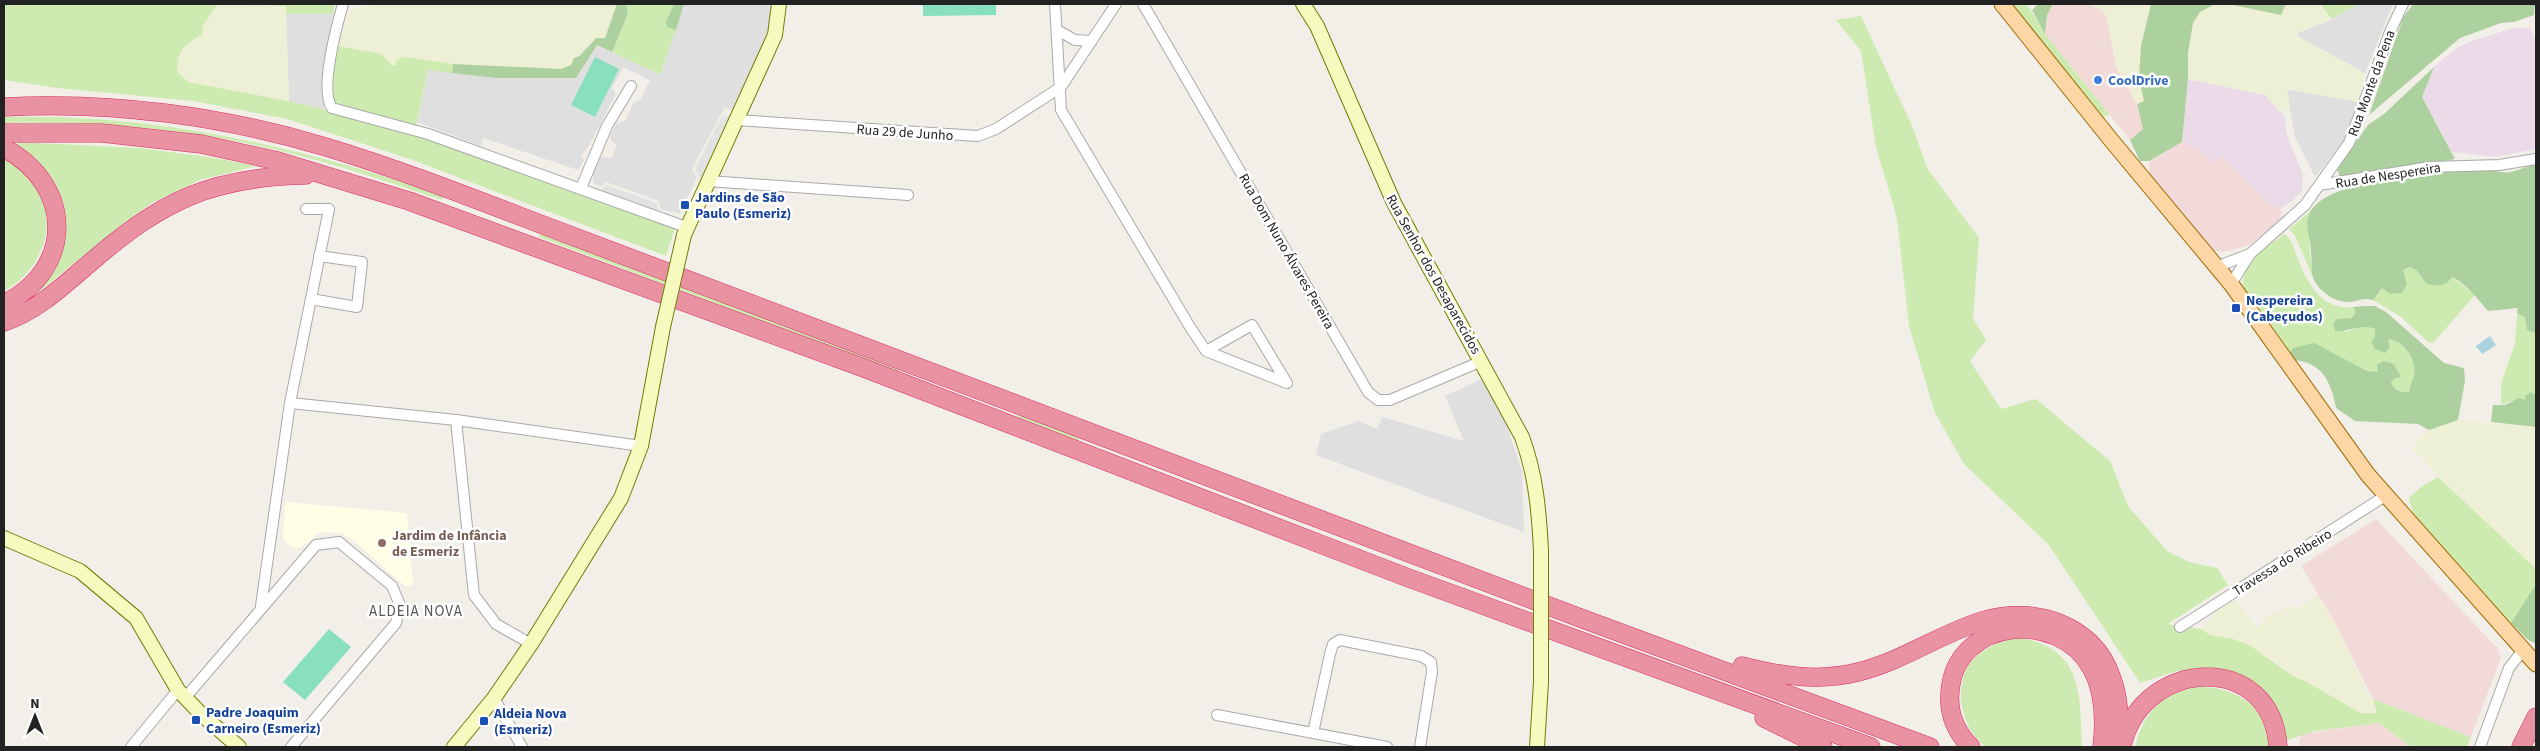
<svg xmlns="http://www.w3.org/2000/svg" width="2540" height="751" font-family="'Source Sans 3',sans-serif">
	<style>
		.residential { fill: #e0dfdf }
		.commercial { fill: #f2dad9 }
		.industrial { fill: #ebdbe8 }
		.education { fill: #ffffe5 }
		.farmland { fill: #eef0d5 }
		.grass { fill: #cdebb0 }
		.forest { fill: #add19e }
		.pitch { fill: #88e0be }
		.parking { fill: #e2e2e2 }
		.water { fill: #aad3df }
		.lines { fill: none; stroke-linecap: round; stroke-linejoin: round }
		.street-casing { stroke: #a9a9a9; stroke-width: 12 }
		.secondary-casing { stroke: #707d05; stroke-width: 16 }
		.primary-casing { stroke: #a06b00; stroke-width: 17 }
		.highway-casing { stroke: #dc2a67; stroke-width: 19 }
		.street { stroke: #fff; stroke-width: 10 }
		.secondary { stroke: #f7fabf; stroke-width: 14 }
		.primary { stroke: #fcd6a4; stroke-width: 15 }
		.highway { stroke: #e892a2; stroke-width: 18 }
		.secondary-bridge-casing { stroke: #707d05; stroke-width: 16; stroke-linecap: butt }
		.secondary-bridge { stroke: #f7fabf; stroke-width: 14 }
		.shop-dot { fill: #3f7fe0; stroke: #fff; stroke-width: 2 }
		.transit-dot { fill: #1a4fb4; stroke: #fff; stroke-width: 2 }
		.education-dot { fill: #8d6e63; stroke: #fff; stroke-width: 2 }
		.labels { text-anchor: middle; stroke-width: 5; stroke-linejoin: round; paint-order: stroke }
		.shop-label { font-size: 14px; font-weight: bold; fill: #366cbe; stroke: #fff; text-anchor: start }
		.street-label { font-size: 14px; fill: #222; stroke: #fff }
		.transit-label { font-size: 14px; font-weight: bold; fill: #164399; stroke: #fff; text-anchor: start }
		.education-label { font-size: 14px; font-weight: bold; fill: #785e54; stroke: #fff; text-anchor: start }
		.neighbourhood-label { font-size: 15px; letter-spacing: 1px; fill: #555; stroke: #fff }
	</style>
	<rect width="100%" height="100%" fill="#f2efe9"/>
	<path class="residential" d="M684,4H771V16L764,45L734,111L725,107L692,169L697,178L680,213L661,210L659,201L606,182L601,187L593,183V173L601,157L612,158L617,145L611,140L610,136L617,123L625,121L634,102L640,100L650,80L623,67L612,88L616,94L590,144L581,156L584,160L578,170L483,138L481,146L417,122L428,70L597,45L660,75Z
		M2359,4H2393L2365,73L2299,37L2297,33L2326,22Z
		M286,14H333L325,63L324,111L289,102Z
		M2286,89L2358,102L2345,139L2315,177L2295,137Z
		M1485,378L1504,418L1522,471L1524,532L1316,455L1321,434L1358,421L1377,429L1382,417L1464,441L1445,396Z"/>
	<path class="commercial" d="M2053,4H2089L2102,10L2107,19L2116,66L2137,104L2143,129L2130,140L2045,34L2047,15Z
		M2182,142L2203,153L2213,163L2222,156L2268,203L2280,209L2282,213L2280,219L2250,245L2223,252L2215,251L2209,247L2149,174V161Z
		M2376,519L2498,649L2501,658L2471,737L2373,699L2329,612L2301,566Z
		M2379,723L2411,747H2298L2301,734Z"/>
	<path class="industrial" d="M2529,27L2536,39V149L2496,157L2452,152L2422,97L2434,67L2454,50L2469,42L2510,29Z
		M2188,79L2265,95L2285,117L2286,132L2303,175L2302,191L2292,201L2280,209L2268,203L2222,156L2213,163L2203,153L2182,142Z"/>
	<path class="education" d="M285,502L407,513L413,585L405,586L354,541L341,533L320,532L300,548L291,547L283,538Z"/>
	<path class="farmland" d="M217,4L286,6L289,102L188,82L177,71L179,52L183,46L203,34L202,27Z
		M383,4H617L605,39L589,44L571,65L561,69L453,64L404,57L392,66L386,61L338,46L350,9Z
		M2089,4H2151L2141,46L2139,79L2144,101L2137,104L2116,66L2107,19L2103,11Z
		M2215,4H2228L2281,15L2286,4H2321L2331,19L2297,33L2299,37L2365,73L2358,102L2287,89L2290,107L2280,112L2265,95L2188,79V53L2193,23L2200,12Z
		M2458,420L2536,427V569L2487,525L2413,450L2419,438L2429,430Z
		M2318,594L2340,634L2367,692L2375,702L2379,723L2315,731L2307,682L2293,676L2272,659L2233,639L2210,635L2201,629L2218,610L2236,600L2258,629L2264,619L2291,605L2295,610Z"/>
	<path class="grass" d="M4,4H224L217,5L202,27L203,34C182,47 179,47 177,71L188,82C256,95 326,107 392,128C488,158 581,194 675,228L666,256L410,159L287,119L193,101L57,88L4,80Z
		M237,4H335L333,14H286V6Z
		M626,4H674L666,22L667,27L676,30L660,75L612,52L628,14Z
		M2011,4H2027L2045,34L2110,115L2102,117Z
		M2321,4H2359L2331,19Z
		M1861,16L1913,128L1927,168L1979,238L1973,318L1986,340L1970,361L2001,409L2036,399L2110,461L2128,506L2167,551L2189,562L2217,568L2228,585L2168,624L2201,629L2210,635L2233,639L2249,645L2293,676L2307,682L2360,713H2377L2373,699L2471,737L2467,747H2411L2379,723L2315,731L2285,741L2268,699L2207,671H2177L2140,683L2049,545L1964,464L1935,413L1909,326L1897,218L1876,147L1861,51L1836,20Z
		M338,46L381,54L392,66L396,65V60L404,57L453,64L452,73L428,70L416,126L336,105C327,94 335,59 338,46Z
		M4,117C156,113 301,147 444,196L442,200C363,173 283,147 200,135C135,125 70,122 4,123Z
		M18,142L140,148L209,157L256,166L200,180L152,203L125,222L30,299C40,289 50,278 57,266C80,222 59,168 17,145Z
		M4,157C15,165 25,172 33,183C62,220 42,271 4,291Z
		M2313,209C2305,228 2310,259 2314,280L2295,236L2289,229Z
		M541,232L900,367L897,372L539,237Z
		M2284,234C2292,239 2294,248 2297,257C2308,283 2320,310 2353,307L2356,312L2345,332L2367,325L2375,329V337L2390,347L2388,339C2404,341 2417,359 2414,376C2413,381 2410,385 2409,392C2401,393 2395,391 2391,383L2395,378L2401,377L2367,371L2347,361L2293,348L2290,353L2243,289C2241,261 2265,249 2284,234Z
		M2410,267L2416,270L2422,278L2452,277L2475,295L2433,343L2428,342L2401,317L2373,300C2383,287 2395,273 2410,267Z
		M2517,313L2525,317L2527,330L2536,333V395L2531,392L2526,400L2511,401L2501,405V383L2515,344Z
		M1019,412L1080,435L1078,441L1017,417Z
		M2438,477L2536,569V584L2511,623L2446,558L2414,517L2409,498L2421,487Z
		M2017,637C2083,648 2080,692 2082,747H1986C1959,728 1950,678 1978,655C1989,645 2003,641 2017,637Z
		M2200,686C2240,690 2266,705 2269,747H2135C2146,708 2161,695 2200,686Z"/>
	<path class="forest" d="M617,4H626L628,14L612,52L597,45L576,78H496L452,73L453,64L561,69L571,65L574,58L580,56L596,38H605Z
		M674,4H684L676,30L667,27L666,22Z
		M2038,4H2053L2047,15L2045,34L2032,10Z
		M2151,4H2286L2281,15L2228,4H2215L2200,12L2193,23L2188,53V79L2182,142L2149,161H2140L2130,140L2143,129L2137,104L2144,101L2139,79L2141,46Z
		M2413,4H2535L2534,15L2514,22L2501,23L2460,38L2369,115L2403,18Z
		M2434,67L2422,97L2455,159L2341,179L2337,169L2368,125L2384,114Z
		M2536,164V333L2527,330L2525,317L2517,313L2518,308L2488,311C2479,300 2465,283 2452,277C2445,287 2438,286 2427,284L2416,270L2410,267L2403,270L2407,284L2402,293L2390,294L2382,288L2373,300C2363,297 2358,302 2348,302C2335,302 2320,292 2314,280C2311,273 2312,261 2311,253C2311,238 2302,223 2312,209C2335,178 2447,168 2484,169C2493,170 2502,174 2511,172C2519,170 2528,166 2536,164Z
		M2365,306H2375L2386,312L2444,363L2464,368L2465,381L2458,420L2429,430L2418,424L2355,421L2336,408C2331,382 2323,363 2294,360L2290,353L2293,348L2314,343L2367,371L2378,372L2377,365L2383,361L2394,364L2401,377L2395,378L2391,383C2395,391 2401,393 2409,392C2410,386 2412,381 2414,376C2417,359 2404,341 2388,339L2390,347L2385,353L2375,349L2371,342L2375,337V329C2362,323 2349,332 2335,331L2333,324L2337,319L2352,318L2356,312L2353,307Z
		M2531,392L2536,395V427L2491,422L2493,405H2505L2519,398L2526,400L2525,396Z
		M2536,584V644L2527,639L2511,623Z"/>
	<path class="pitch" d="M923,4H996V15L923,16Z
		M595,57L619,69L595,117L571,105Z
		M329,629L351,647L305,700L283,682Z"/>
	<path class="parking" d="M732,115L701,180L695,169L722,116Z
		M606,185L657,203L658,210L601,190Z"/>
	<path class="water" d="M2490,336L2496,345L2482,354L2476,346Z"/>
	<g class="lines">
		<defs>
			<path id="street" d="M343,4C337,25 319,90 332,108L428,134L686,227
				M1055,4L1061,110L1190,327L1206,351L1287,383L1252,325L1206,351
				M1143,4L1368,392L1378,400H1390L1482,361
				M1057,30L1075,40L1092,41
				M736,120L978,136L996,129L1061,87L1116,4
				M708,181L908,195
				M2319,185L2430,167L2499,165L2536,159
				M581,188L607,126L631,86
				M2216,267L2250,254
				M2231,284L2250,254L2305,205L2349,143L2390,32L2403,4
				M311,299L357,307L362,262L319,256
				M290,403L456,420L641,446
				M456,420L474,595L496,624L531,644
				M261,606L290,403L329,209H306
				M2180,627L2385,496
				M185,698L316,545L339,542L392,586L400,605L396,623L291,747
				M494,698L522,747
				M1217,715L1387,747
				M1313,733L1330,654L1333,644L1340,640L1421,656L1431,662L1432,672L1420,747
				M131,747L178,690
				M2480,747L2509,668L2523,650"/>
			<path id="secondary" d="M1303,4L1317,26L1394,203L1522,437C1536,475 1539,511 1541,551
				M684,235L775,35L779,4
				M4,538L80,571L136,618L178,690L201,714L239,747
				M454,747L494,698L531,644L621,498L641,446L663,327
				M1537,747L1541,682"/>
			<path id="primary" d="M2002,4L2111,140L2231,284L2368,475L2536,664"/>
			<path id="highway" d="M4,107C111,101 223,116 326,147C392,167 457,192 522,217L1583,619L1930,747
				M4,133H102L201,144L278,161L409,201L864,368L1406,577L1871,747
				M4,148C74,185 75,269 4,304
				M4,322C37,311 64,285 91,262C162,201 210,177 306,175
				M1742,666C1781,676 1819,682 1858,672C1903,661 1941,633 1985,620C2034,606 2093,624 2111,676C2120,699 2120,723 2118,747
				M1764,718L1823,747
				M2123,742C2146,657 2272,652 2278,747
				M1971,747C1956,732 1948,714 1950,692C1955,618 2059,608 2092,669C2105,693 2105,721 2102,747
				M2521,747L2536,717"/>
		</defs>
		<use href="#street" class="street-casing"/>
		<use href="#secondary" class="secondary-casing"/>
		<use href="#primary" class="primary-casing"/>
		<use href="#highway" class="highway-casing"/>
		<use href="#street" class="street"/>
		<use href="#secondary" class="secondary"/>
		<use href="#primary" class="primary"/>
		<use href="#highway" class="highway"/>
		<defs>
			<path id="secondary-bridge" d="M663,327L684,235
				M1541,682V551"/>
		</defs>
		<use href="#secondary-bridge" class="secondary-bridge-casing"/>
		<use href="#secondary-bridge" class="secondary-bridge"/>
	</g>
	<circle class="shop-dot" cx="2098" cy="80" r="5"/>
	<g class="transit-dot">
		<rect x="680" y="200" width="10" height="10" rx="2.5"/>
		<rect x="2231" y="303" width="10" height="10" rx="2.5"/>
		<rect x="191" y="715" width="10" height="10" rx="2.5"/>
		<rect x="479" y="716" width="10" height="10" rx="2.5"/>
	</g>
	<circle class="education-dot" cx="382" cy="543" r="5"/>
	<g class="labels">
		<g class="shop-label">
			<text x="2108" y="85">CoolDrive</text>
		</g>
		<g class="street-label">
			<text transform="translate(2371 83) rotate(-70)" y="5">Rua Monte da Pena</text>
			<text transform="translate(905 132) rotate(4)" y="5">Rua 29 de Junho</text>
			<text transform="translate(2388 175) rotate(-9)" y="5">Rua de Nespereira</text>
			<text transform="translate(1287 251) rotate(60)" y="5">Rua Dom Nuno Álvares Pereira</text>
			<text transform="translate(1434 274) rotate(61)" y="5">Rua Senhor dos Desaparecidos</text>
			<text transform="translate(2282 562) rotate(-32)" y="5">Travessa do Ribeiro</text>
		</g>
		<g class="transit-label">
			<text x="695" y="202">Jardins de São<tspan x="695" dy="16">Paulo (Esmeriz)</tspan></text>
			<text x="2246" y="305">Nespereira<tspan x="2246" dy="16">(Cabeçudos)</tspan></text>
			<text x="206" y="717">Padre Joaquim<tspan x="206" dy="16">Carneiro (Esmeriz)</tspan></text>
			<text x="494" y="718">Aldeia Nova<tspan x="494" dy="16">(Esmeriz)</tspan></text>
		</g>
		<g class="education-label">
			<text x="392" y="540">Jardim de Infância<tspan x="392" dy="16">de Esmeriz</tspan></text>
		</g>
		<g class="neighbourhood-label">
			<text x="416" y="616">ALDEIA NOVA</text>
		</g>
	</g>
	<rect width="2540" height="751" fill="none" stroke="#222222" stroke-width="10"/>
	<g transform="translate(35 716)" stroke="#ffffff" stroke-width="4" paint-order="stroke">
	<path d="M0-4L9 19L0 12L-9 19Z" fill="#222222"/>
	<text y="-8" font-size="14" font-weight="bold" text-anchor="middle" fill="#222222">N</text>
	</g>
</svg>
